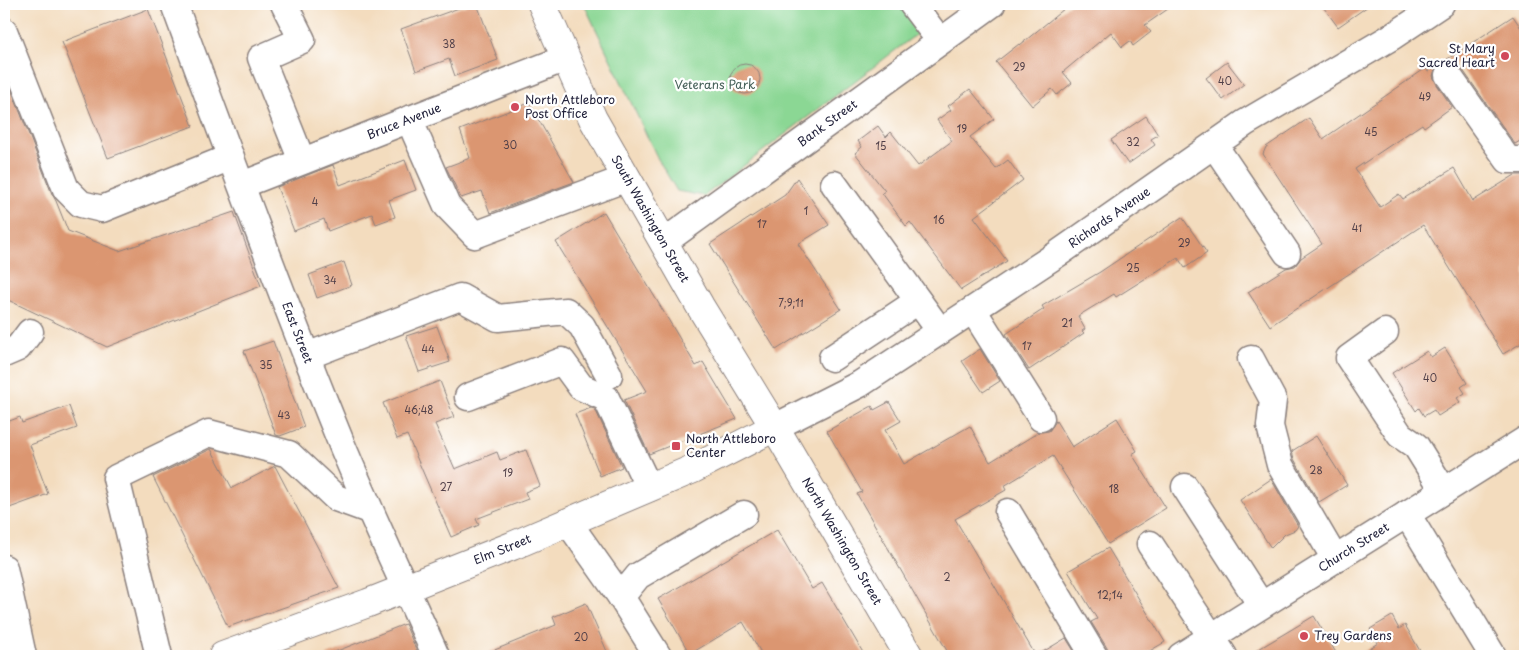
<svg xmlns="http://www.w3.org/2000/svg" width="1529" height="660" font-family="'Playpen Sans',sans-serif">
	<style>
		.green { fill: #8bd794; stroke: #567c68 }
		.building { fill: #db9671 }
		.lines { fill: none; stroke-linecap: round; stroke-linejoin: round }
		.minor-casing { stroke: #8a7f7c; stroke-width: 29 }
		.major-casing { stroke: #8a7f7c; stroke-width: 30 }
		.minor { stroke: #fff; stroke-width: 26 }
		.major { stroke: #fff; stroke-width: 28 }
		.poi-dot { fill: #d1495b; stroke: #fff; stroke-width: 2 }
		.labels { text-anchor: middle; stroke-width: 4.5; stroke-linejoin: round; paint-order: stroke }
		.number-label { font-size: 10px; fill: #503f48 }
		.poi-label { font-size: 12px; fill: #22223b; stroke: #fff; text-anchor: start }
		.park-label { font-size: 12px; fill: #47615a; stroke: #fff }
		.street-label { font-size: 12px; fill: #22223b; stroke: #fff }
	</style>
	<rect width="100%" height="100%" fill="#fff"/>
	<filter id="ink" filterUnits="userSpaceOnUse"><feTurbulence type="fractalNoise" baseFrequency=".02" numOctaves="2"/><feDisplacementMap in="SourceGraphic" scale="10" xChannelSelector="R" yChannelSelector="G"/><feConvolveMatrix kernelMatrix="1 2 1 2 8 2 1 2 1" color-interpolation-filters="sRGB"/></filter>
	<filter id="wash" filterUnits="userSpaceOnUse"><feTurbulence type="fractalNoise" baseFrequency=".0096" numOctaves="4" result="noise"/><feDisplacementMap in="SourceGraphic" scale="20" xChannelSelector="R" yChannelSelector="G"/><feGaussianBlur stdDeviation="1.12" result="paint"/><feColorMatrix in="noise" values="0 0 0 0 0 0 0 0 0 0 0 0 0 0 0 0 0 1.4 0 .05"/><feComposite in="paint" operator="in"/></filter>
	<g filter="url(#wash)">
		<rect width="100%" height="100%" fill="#f3dcbe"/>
		<path class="green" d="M584,4H905L922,30L704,196L677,191L658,159Z"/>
		<g id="blocks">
			<path class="building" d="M470,4H477L498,60L455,76L449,59L416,71L401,29Z
				M1070,4H1175L1145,25L1151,32L1133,46L1130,41L1122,47L1111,32L1063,72L1072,83L1057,95L1052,89L1032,106L996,62L1019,44L1020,45Z
				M1321,4H1371L1338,27Z
				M148,9L193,126L108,158L62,42Z
				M1513,16L1525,34V138L1515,144L1460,66L1454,61L1446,60Z
				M1227,62L1244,84L1223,100L1206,78Z
				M730 79a15 15 0 1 1 30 0a15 15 0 1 1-30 0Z
				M1436,67L1433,76L1436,83L1452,107L1424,127L1422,124L1355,169L1380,207L1399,194L1403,199L1454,168L1473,201L1515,175H1525V341L1503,354L1423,225L1270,326L1248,292L1286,268L1295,266L1301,258L1322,244L1263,154L1266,147L1309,118L1323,139L1426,68L1428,72Z
				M4,71L52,194L56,201L68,231L119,251L234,212L261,286L107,347L8,300L4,289Z
				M970,89L994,119L970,137L996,169L1008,160L1023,180L974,217L1007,261L961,290L910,222L906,226L882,193L885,191L855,153L862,147L858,141L878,126L886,137L891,132L918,166L952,141L937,120L951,110L948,106Z
				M529,103L574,182L490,213L482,191L461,198L446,167L470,158L460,130Z
				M1146,116L1158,135L1151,139L1155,145L1128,164L1111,140Z
				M405,160L416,190L389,200L395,217L376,224L372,214L328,231L324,219L294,231L277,187L333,165L340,185Z
				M797,178L829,225L798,244L841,309L776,350L710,244L785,195Z
				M604,212L696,366L703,362L737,419L649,454L624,400L647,391L556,242Z
				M1182,217L1207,253L1185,268L1178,258L1116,297L1114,294L1078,316L1085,329L1082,331L1084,333L1029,370L1006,334L1044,309L1042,306L1100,272Z
				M344,262L352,285L317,298L309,275Z
				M437,326L450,362L419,372L406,336Z
				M273,341L304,427L280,436L276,435L244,351Z
				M1445,348L1467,383L1461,387L1465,393L1457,398L1460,402L1438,416L1434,410L1424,416L1419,408L1416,411L1392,373L1427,351L1431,357Z
				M980,349L1000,381L983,392L962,361Z
				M440,381L454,417L435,424L455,469L497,452L500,460L526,450L540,486L525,492L528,499L476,519L479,525L451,537L407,435L397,439L383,403Z
				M889,402L901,421L885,430L904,464L970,426L990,462L1039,432L1049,431L1056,421L1072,447L1117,418L1137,451L1132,454L1166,508L1108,544L1053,456L1004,486L1006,490L955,519L1036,656L1066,638L1077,656H950L857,494L862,492L827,431L872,406L874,410Z
				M69,406L77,428L30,445L48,494L4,510V423L20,417L22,423Z
				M591,408L595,409L622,467L600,476L575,414Z
				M1316,436L1347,485L1319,502L1294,459L1292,451Z
				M211,449L232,488L275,466L339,588L228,627L153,477Z
				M1271,479L1298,526L1295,530L1285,534L1271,548L1240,500Z
				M777,530L812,589L822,583L865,656H763L743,622L690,654L658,599Z
				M1108,548L1165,642L1141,656H1109L1107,648L1091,622L1097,619L1068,571Z
				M586,603L609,656H480L556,625L553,617Z
				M1314,616L1338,656H1247Z
				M1392,616L1399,629L1405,625L1423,656H1357L1378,643L1370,629Z
				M405,624L419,656H327V655Z"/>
		</g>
	</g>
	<g filter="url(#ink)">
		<use href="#blocks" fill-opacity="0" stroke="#8a7f7c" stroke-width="1"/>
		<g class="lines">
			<defs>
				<g id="minor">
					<path id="s1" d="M174,4C228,151 283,300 342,445C372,517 405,586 436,656"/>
					<path d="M284,4L302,40L261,58L302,161"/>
					<path d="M912,4L940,41"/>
					<path d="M4,31L66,189L81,204L102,209L231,157"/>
					<path d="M1448,75L1508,160H1525"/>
					<path d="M409,119L447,206L475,235L627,178"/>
					<path d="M1214,145L1287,253"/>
					<path d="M834,184L940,331"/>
					<path id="s2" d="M242,185L566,58"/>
					<path id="s3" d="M664,242L992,4"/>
					<path d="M973,310L1041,418"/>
					<path d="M1385,332L1349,358L1400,435L1416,446L1444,491"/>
					<path d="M4,354L18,348L30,332"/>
					<path d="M307,356L460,297L498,318L566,311L582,326L609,375"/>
					<path d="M832,358L918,301"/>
					<path d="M1251,359L1273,400L1270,426L1280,465L1335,559"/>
					<path d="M468,397L562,361L581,387L606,398L649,488"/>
					<path id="s4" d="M775,427L860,384L1059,253L1245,123L1393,36L1441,4"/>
					<path d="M1185,487L1261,605"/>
					<path d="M1008,512L1094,656"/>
					<path d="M1407,514L1493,656"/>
					<path d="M568,522L621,597"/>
					<path d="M1150,544L1224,656"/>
					<path d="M4,568L23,656"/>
					<path d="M159,656L116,478L209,433L289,454L336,498L369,510"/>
					<path d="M658,656L621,597L638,576L744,514"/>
					<path id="s5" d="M1181,656L1525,440"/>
				</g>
				<g id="major">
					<path id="s6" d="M542,4L593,119L700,306L783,441L909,656"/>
					<path id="s7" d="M223,656L368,603L512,546L693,469L775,427"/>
				</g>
			</defs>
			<use href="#minor" class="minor-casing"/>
			<use href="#major" class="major-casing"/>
			<use href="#minor" class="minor"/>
			<use href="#major" class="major"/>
		</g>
	</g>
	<g class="poi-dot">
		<circle cx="1505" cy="56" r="5"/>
		<circle cx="515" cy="107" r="5"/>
		<rect x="671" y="441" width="10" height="10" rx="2.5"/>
		<circle cx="1304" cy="636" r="5"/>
	</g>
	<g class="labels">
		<g class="number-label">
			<text x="449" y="48">38</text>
			<text x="1019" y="71">29</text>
			<text x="1225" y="85">40</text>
			<text x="1425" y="101">49</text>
			<text x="962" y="133">19</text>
			<text x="1371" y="136">45</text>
			<text x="1133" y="146">32</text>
			<text x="510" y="149">30</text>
			<text x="881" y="150">15</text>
			<text x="315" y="206">4</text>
			<text x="806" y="215">1</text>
			<text x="939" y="224">16</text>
			<text x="762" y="228">17</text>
			<text x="1357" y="232">41</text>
			<text x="1184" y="247">29</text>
			<text x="1133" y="272">25</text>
			<text x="330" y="284">34</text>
			<text x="791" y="307">7;9;11</text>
			<text x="1067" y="327">21</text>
			<text x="1027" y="350">17</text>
			<text x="428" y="353">44</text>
			<text x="266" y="369">35</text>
			<text x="1430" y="382">40</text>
			<text x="419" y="414">46;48</text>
			<text x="284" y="419">43</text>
			<text x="1316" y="474">28</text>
			<text x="508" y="477">19</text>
			<text x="446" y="491">27</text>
			<text x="1114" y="493">18</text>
			<text x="947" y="581">2</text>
			<text x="1110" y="599">12;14</text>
			<text x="581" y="641">20</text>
		</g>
		<g class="poi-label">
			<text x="1495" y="53" text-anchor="end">St Mary<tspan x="1495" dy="14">Sacred Heart</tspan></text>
			<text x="525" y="104">North Attleboro<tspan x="525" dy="14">Post Office</tspan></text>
			<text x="686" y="443">North Attleboro<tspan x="686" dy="14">Center</tspan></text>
			<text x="1314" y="640">Trey Gardens</text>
		</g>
		<g class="park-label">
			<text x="715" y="89">Veterans Park</text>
		</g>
		<g class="street-label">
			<text dy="4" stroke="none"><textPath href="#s2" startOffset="174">Bruce Avenue</textPath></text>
			<text dy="4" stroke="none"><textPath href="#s3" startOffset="202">Bank Street</textPath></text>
			<text dy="4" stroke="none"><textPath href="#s4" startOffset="395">Richards Avenue</textPath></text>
			<text dy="4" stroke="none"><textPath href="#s6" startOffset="241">South Washington Street</textPath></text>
			<text dy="4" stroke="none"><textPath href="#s1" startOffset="351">East Street</textPath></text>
			<text dy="4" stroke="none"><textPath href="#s6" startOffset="616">North Washington Street</textPath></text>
			<text dy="4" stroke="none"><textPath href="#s5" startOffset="204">Church Street</textPath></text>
			<text dy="4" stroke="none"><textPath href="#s7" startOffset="299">Elm Street</textPath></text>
		</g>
	</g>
	<rect width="1529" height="660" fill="none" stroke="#fff" stroke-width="20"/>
</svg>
